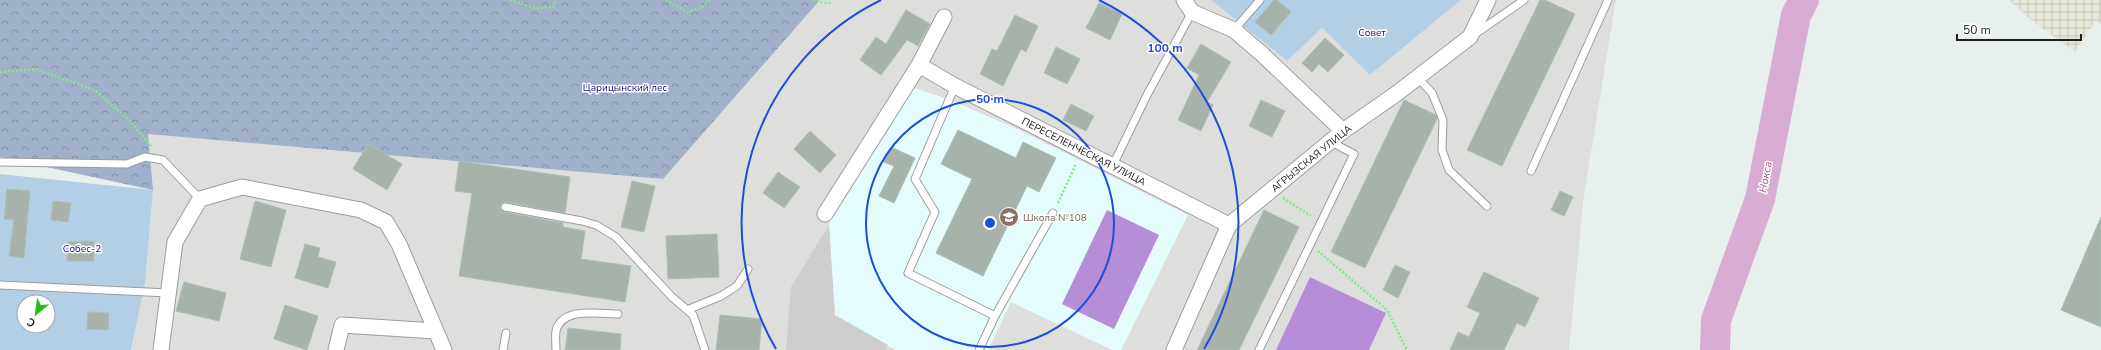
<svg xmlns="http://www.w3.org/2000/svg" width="2101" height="350" font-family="'Nunito Sans',sans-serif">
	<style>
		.residential { fill: #dededd }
		.industrial { fill: url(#industrial-grid) }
		.education { fill: #e4fcfb }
		.religious { fill: #cecece }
		.forest { fill: url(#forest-crowns) }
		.garden { fill: #b3cfe5; fill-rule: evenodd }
		.pitch { fill: #b68ed7 }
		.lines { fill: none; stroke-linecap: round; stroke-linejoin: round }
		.river { stroke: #d9add2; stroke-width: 30 }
		.building { fill: #a7b2ab; stroke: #abc0b3 }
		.lane-casing { stroke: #9d9d9d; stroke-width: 9 }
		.street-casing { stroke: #9d9d9d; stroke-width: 17 }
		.path { stroke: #7ced80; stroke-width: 2.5; stroke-dasharray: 2 2; stroke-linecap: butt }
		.lane { stroke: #fff; stroke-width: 7 }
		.street { stroke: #fff; stroke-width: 15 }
		.ring { fill: none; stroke: #1d4ed8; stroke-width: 2 }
		.labels { text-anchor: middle; stroke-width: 3; stroke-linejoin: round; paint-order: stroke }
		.park-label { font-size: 10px; fill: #181676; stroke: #fff }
		.street-label { font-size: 10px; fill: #202020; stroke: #fff }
		.education-label { font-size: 10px; fill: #785e54; stroke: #fff; text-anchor: start }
		.water-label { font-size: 11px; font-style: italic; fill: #a85584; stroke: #fff }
		.centre { fill: #1d4ed8; stroke: #fff; stroke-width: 2 }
		.ring-label { font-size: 12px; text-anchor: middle; font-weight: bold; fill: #1d4ed8; stroke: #fff; stroke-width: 3; stroke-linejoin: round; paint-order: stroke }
	</style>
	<defs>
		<pattern id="industrial-grid" width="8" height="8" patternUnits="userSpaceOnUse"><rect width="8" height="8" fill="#e7e8da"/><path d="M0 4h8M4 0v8" fill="none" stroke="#c6c7bb"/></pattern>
		<pattern id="forest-crowns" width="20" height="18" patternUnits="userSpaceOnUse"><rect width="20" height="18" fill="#a1b0cb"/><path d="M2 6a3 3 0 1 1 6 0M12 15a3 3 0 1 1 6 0" fill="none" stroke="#838fa4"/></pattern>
	</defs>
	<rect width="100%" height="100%" fill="#e8f0ed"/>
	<path class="residential" d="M820,0H1211L1286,61L1322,28L1370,75L1461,0H1616L1584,194L1569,350H131L145,283L153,190L148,134L663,179Z"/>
	<path class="industrial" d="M2009,0H2101V24L2096,20L2075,52L2031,20Z"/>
	<path class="education" d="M911,87L948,99L1015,128L1188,215L1121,350H1112L1011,302L988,350H896L834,316L829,226L830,219Z"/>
	<path class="religious" d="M829,225L835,315L888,345L886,350H786L791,287Z"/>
	<path class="forest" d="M0,0H820L663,179L148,134L153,190L0,157Z"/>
	<path class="garden" d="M1211,0H1461L1370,75L1322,28L1287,61Z
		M0,174L153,190L145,283L131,350H0ZM24,302H48V326H24Z"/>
	<path class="pitch" d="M1107,210L1159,235L1114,329L1062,304Z
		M1310,277L1386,313L1369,350H1276Z"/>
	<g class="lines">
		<path class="river" d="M1715,350L1716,320L1760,199L1796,15L1804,0"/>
	</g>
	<path class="building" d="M1274,0H1277L1291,12L1271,35L1255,22Z
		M1540,0H1545L1575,14L1502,166L1467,150Z
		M1099,3L1122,14L1110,40L1086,28Z
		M906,10L930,24L918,46L907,40L881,75L860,60L876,37L886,44Z
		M1015,15L1038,26L1026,52L1021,49L1003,86L980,74L992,49L997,51Z
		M1325,38L1344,55L1328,72L1319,64L1312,72L1302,63Z
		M1201,44L1231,62L1207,102L1213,105L1201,131L1178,120L1199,75L1187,68Z
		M1056,47L1080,59L1067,84L1044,73Z
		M1261,100L1285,111L1272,137L1249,126Z
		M1404,100L1436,115L1437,119L1365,268L1331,252Z
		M1071,104L1094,116L1086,131L1063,120Z
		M958,130L1016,158L1023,142L1056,158L1039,192L1027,186L983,276L936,253L972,179L941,164Z
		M810,131L836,155L820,173L794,149Z
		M368,144L402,164L387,190L353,169Z
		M891,147L915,158L894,203L879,196L894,166L884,162Z
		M459,161L570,177L565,213L506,202L501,204L500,209L504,212L563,223V227L585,231L581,259L631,266L625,302L459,276L472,193L455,191Z
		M778,172L800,187L784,208L763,193Z
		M632,181L655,186L644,232L621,227Z
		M7,189L30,191L24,258L9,256L14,220L4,219Z
		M1560,191L1573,197L1564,216L1551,210Z
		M53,201L71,203L68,222L51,220Z
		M255,201L286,210L271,267L240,259Z
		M1264,210L1299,227L1239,350H1197Z
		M2101,217V327L2061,310Z
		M717,234L719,277L668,279L666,236Z
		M94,241V261H67V242Z
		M305,244L320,248L318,257L336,262L328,288L295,278Z
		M1395,265L1410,272L1398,298L1383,290Z
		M1484,272L1539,298L1525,327L1517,323L1504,350H1450L1458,332L1469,337L1480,313L1467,307Z
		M184,282L226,293L219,321L176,311Z
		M285,305L318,316L307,350L274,339Z
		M88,312L109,313L108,330L87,329Z
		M720,315L762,319L759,350H716Z
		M568,328L621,334L620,350H565Z"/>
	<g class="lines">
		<defs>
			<path id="lane" d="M1234,30L1260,0
				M1475,34L1524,0
				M1418,78L1432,93L1443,120L1442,150L1449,170L1487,206
				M955,86L915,179L935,212L908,273L995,316L979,350
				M0,162L127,164L145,157L163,160L200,199
				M1113,165L1147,95L1192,12
				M1531,171L1608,0
				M505,207L582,221L596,225L616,237L672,297L693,315L705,350
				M0,285L168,293
				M687,310L721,296L737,286L748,269
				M995,316L1053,213
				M503,350L506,333
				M556,350C556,344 555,337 556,331C562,306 600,314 618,314
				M1259,350L1354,154L1331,142"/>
			<path id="street" d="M1184,0L1192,12L1234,30L1262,54L1343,131
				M919,65L955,86L1229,225
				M825,214L919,65L944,17
				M161,350L175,242L200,199L242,187L361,210L386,222L399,244L444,350
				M336,350L342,325L435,331
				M1174,350L1229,225L1343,131L1396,94L1470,37L1488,0"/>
		</defs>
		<use href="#lane" class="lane-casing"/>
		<use href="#street" class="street-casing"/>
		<path class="path" d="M510,0L535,8L553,7L556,0
			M666,0L687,12L701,8L710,0
			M813,0L824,3H833
			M0,72L36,69L96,91L131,122L151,146
			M1283,198L1311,216
			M1058,203L1076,164
			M1318,251L1387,310L1407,350"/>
		<use href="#lane" class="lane"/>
		<use href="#street" class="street"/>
	</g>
	<g class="ring">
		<circle cx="990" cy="223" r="124"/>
		<path d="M776 349A248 248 0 0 1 881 0M1099 0A248 248 0 0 1 1204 349"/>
	</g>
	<defs>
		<symbol id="school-disc" viewBox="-11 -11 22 22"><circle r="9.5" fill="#8d6e63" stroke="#fff"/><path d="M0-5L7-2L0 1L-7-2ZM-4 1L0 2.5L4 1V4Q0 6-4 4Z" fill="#fff"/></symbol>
	</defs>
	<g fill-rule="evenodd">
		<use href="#school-disc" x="998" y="206" width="22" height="22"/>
	</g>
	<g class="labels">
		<g class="park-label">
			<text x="1372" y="36">Совет</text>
			<text x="625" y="91">Царицынский лес</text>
			<text x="82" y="252">Собес-2</text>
		</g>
		<g class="street-label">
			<text transform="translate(1084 151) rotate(27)" y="4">ПЕРЕСЕЛЕНЧЕСКАЯ УЛИЦА</text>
			<text transform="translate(1311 158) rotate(-39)" y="4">АГРЫЗСКАЯ УЛИЦА</text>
		</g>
		<g class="education-label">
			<text x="1023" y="221">Школа №108</text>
		</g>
		<g class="water-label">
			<text transform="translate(1765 177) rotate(-79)" y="4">Нокса</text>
		</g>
	</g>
	<circle cx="990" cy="223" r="6" class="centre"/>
	<g class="ring-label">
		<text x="1165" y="52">100 m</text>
		<text x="990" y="103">50 m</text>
	</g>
	<g transform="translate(36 314) rotate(209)"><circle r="19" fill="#ffffff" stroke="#a6a6a6"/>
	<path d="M0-3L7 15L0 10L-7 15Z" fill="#1ebe13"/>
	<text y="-6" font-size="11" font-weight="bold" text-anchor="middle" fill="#202020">С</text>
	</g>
	<path d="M1957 34v6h124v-6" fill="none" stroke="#202020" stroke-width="2"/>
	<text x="1963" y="34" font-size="12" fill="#202020" stroke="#ffffff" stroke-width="3" paint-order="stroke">50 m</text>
</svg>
